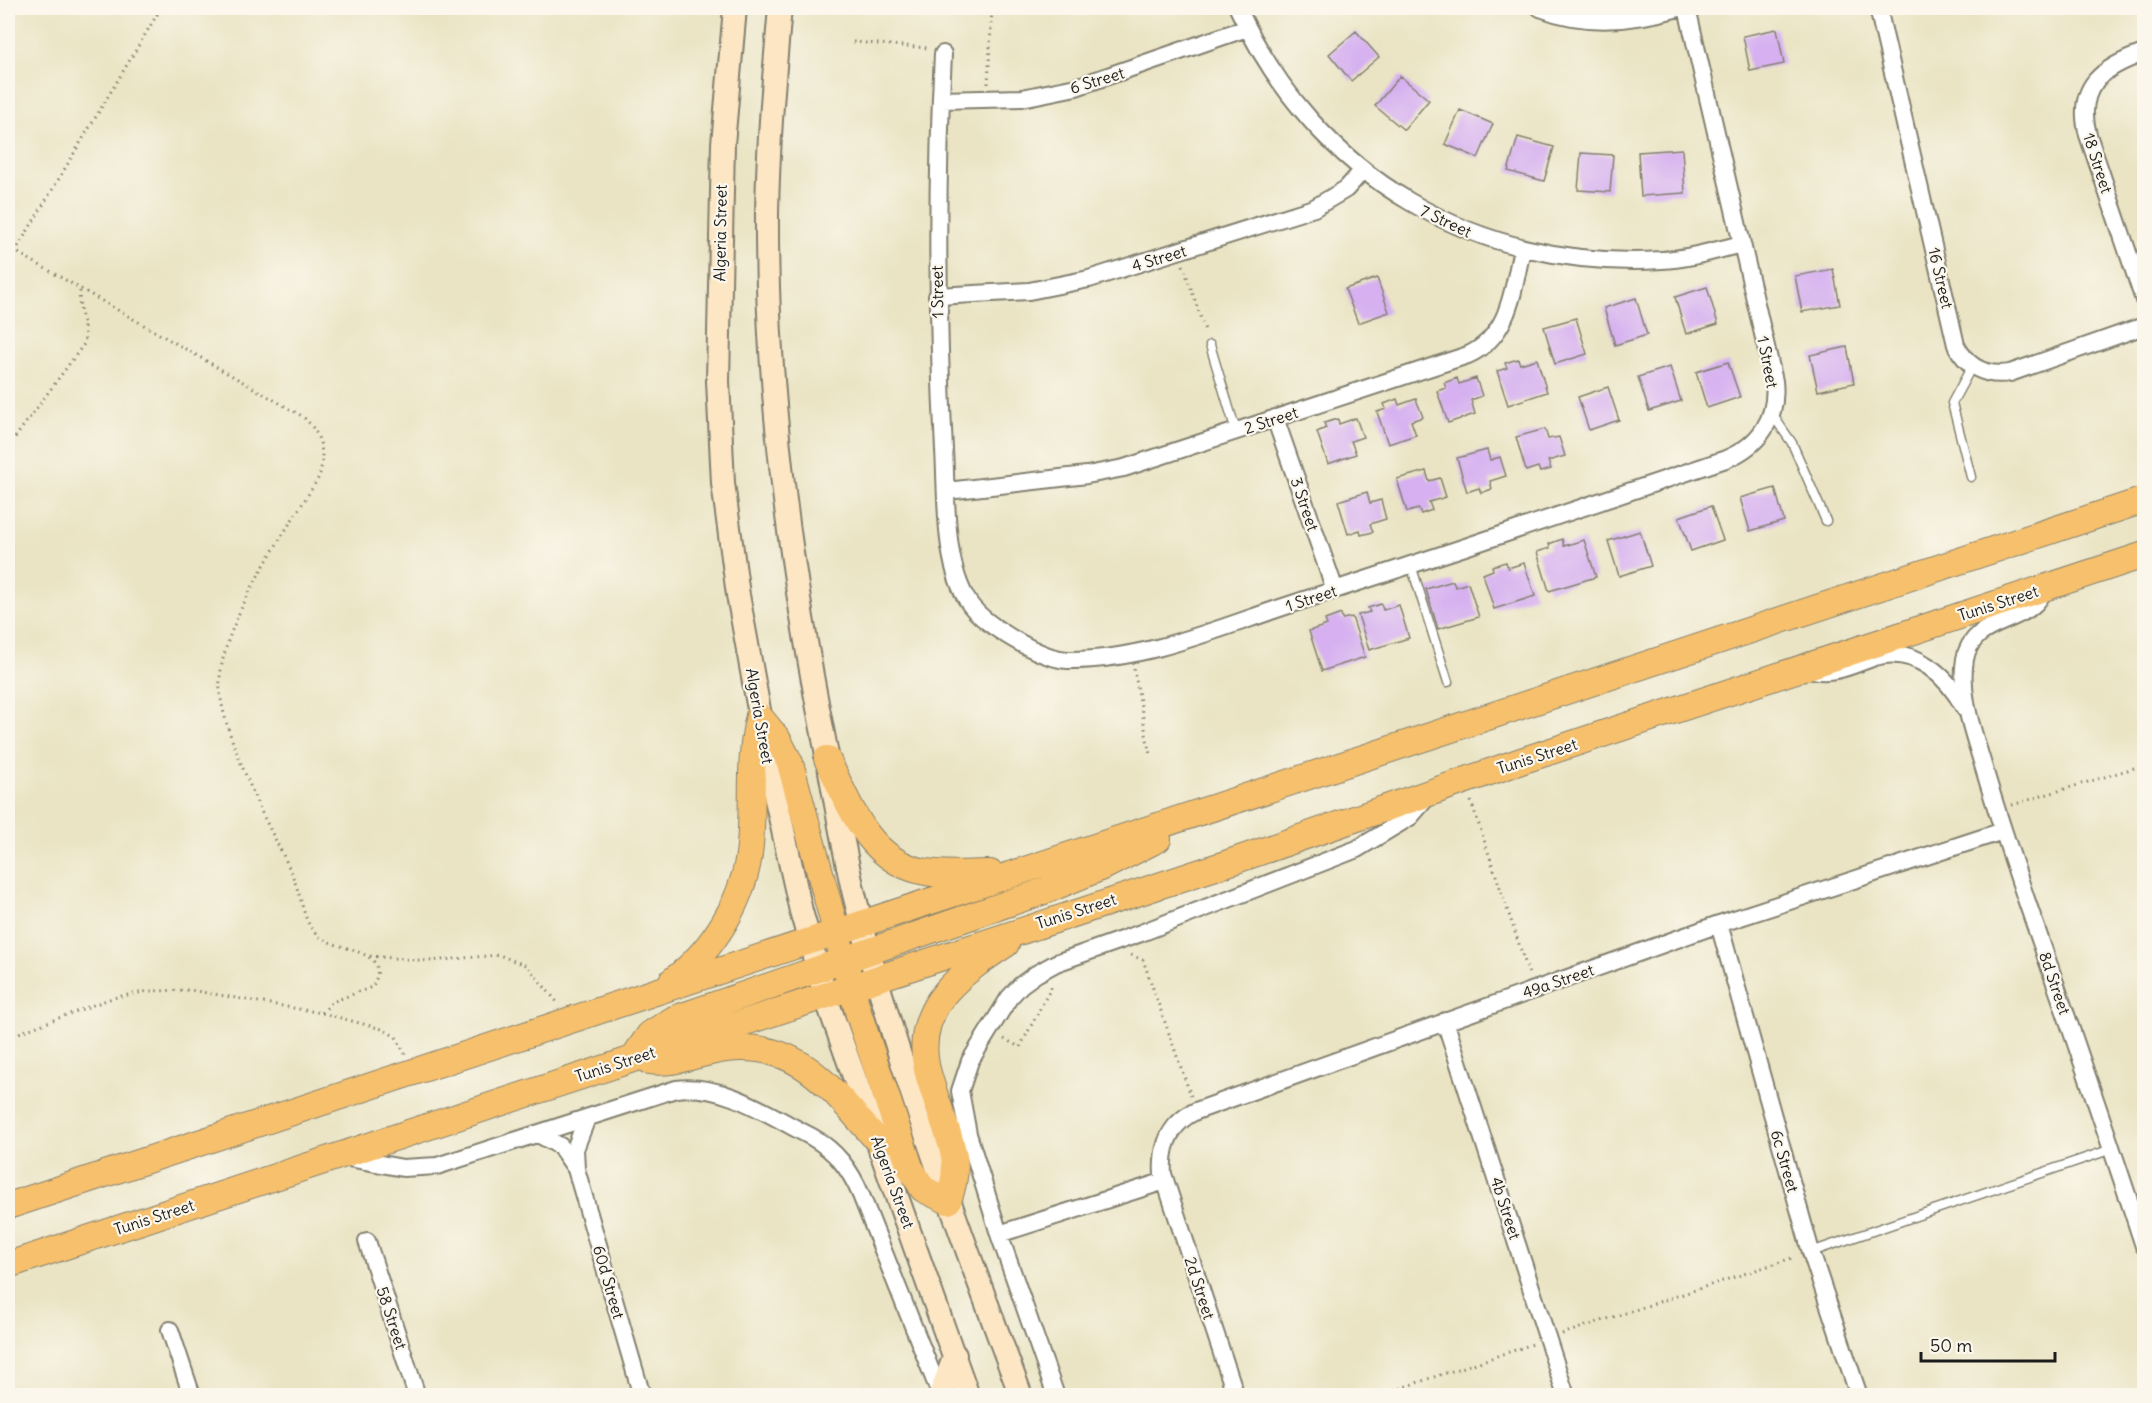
<svg xmlns="http://www.w3.org/2000/svg" width="2152" height="1403" font-family="Delius,sans-serif">
	<style>
		.building { fill: #d6b0f0 }
		.lines { fill: none; stroke-linecap: round; stroke-linejoin: round }
		.service-casing { stroke: #838070; stroke-width: 11 }
		.minor-casing { stroke: #838070; stroke-width: 20 }
		.secondary-casing { stroke: #838070; stroke-width: 26 }
		.primary-casing { stroke: #838070; stroke-width: 28 }
		.path { stroke: #838070; stroke-width: 3; stroke-dasharray: 1.5 4.5; stroke-linecap: butt }
		.service { stroke: #fff; stroke-width: 8 }
		.minor { stroke: #fff; stroke-width: 16 }
		.secondary { stroke: #fce6c4; stroke-width: 22 }
		.primary { stroke: #f7c06c; stroke-width: 26 }
		.labels { text-anchor: middle; stroke-width: 4.5; stroke-linejoin: round; paint-order: stroke }
		.street-label { font-size: 16px; fill: #1c1c1c; stroke: #fbf7ec }
	</style>
	<rect width="100%" height="100%" fill="#fbf7ec"/>
	<filter id="ink" filterUnits="userSpaceOnUse"><feTurbulence type="fractalNoise" baseFrequency=".0167" numOctaves="2"/><feDisplacementMap in="SourceGraphic" scale="12" xChannelSelector="R" yChannelSelector="G"/><feConvolveMatrix kernelMatrix="1 2 1 2 8 2 1 2 1" color-interpolation-filters="sRGB"/></filter>
	<filter id="wash" filterUnits="userSpaceOnUse"><feTurbulence type="fractalNoise" baseFrequency=".008" numOctaves="4" result="noise"/><feDisplacementMap in="SourceGraphic" scale="24" xChannelSelector="R" yChannelSelector="G"/><feGaussianBlur stdDeviation="1.35" result="paint"/><feColorMatrix in="noise" values="0 0 0 0 0 0 0 0 0 0 0 0 0 0 0 0 0 1.4 0 .05"/><feComposite in="paint" operator="in"/></filter>
	<g filter="url(#wash)">
		<rect width="100%" height="100%" fill="#eae4c4"/>
		<g id="blocks">
			<path class="building" d="M1777,29L1784,64L1750,71L1743,36Z
				M1356,31L1379,57L1351,81L1329,54Z
				M1400,76L1429,100L1404,130L1375,106Z
				M1460,110L1493,124L1478,158L1445,144Z
				M1518,137L1554,147L1544,181L1508,171Z
				M1682,149L1685,193L1641,196L1638,152Z
				M1581,153L1613,155L1610,192L1578,190Z
				M1833,269L1840,305L1802,312L1795,276Z
				M1377,278L1389,312L1358,323L1345,289Z
				M1707,287L1718,324L1686,334L1675,297Z
				M1636,298L1647,335L1615,345L1604,308Z
				M1576,318L1587,354L1555,364L1544,327Z
				M1847,347L1854,383L1818,391L1810,355Z
				M1518,359L1520,364L1537,359L1547,392L1508,405L1497,371L1507,368L1505,363Z
				M1728,362L1740,397L1707,408L1696,372Z
				M1670,367L1681,401L1649,411L1638,377Z
				M1457,378L1459,384L1476,378L1482,396L1471,400L1475,414L1448,423L1437,391L1446,388L1444,383Z
				M1608,387L1619,420L1589,430L1578,397Z
				M1397,399L1399,405L1416,399L1423,417L1411,421L1416,435L1388,444L1377,412L1386,409L1384,404Z
				M1356,418L1363,437L1351,441L1356,454L1328,464L1317,432L1326,428L1324,423L1338,419L1339,424Z
				M1545,429L1548,439L1559,437L1565,456L1548,461L1551,469L1540,472L1538,467L1526,471L1516,437Z
				M1487,450L1490,460L1500,457L1506,476L1490,481L1492,489L1481,493L1479,488L1467,492L1457,458Z
				M1426,471L1429,481L1440,478L1446,497L1429,502L1432,510L1421,514L1419,509L1407,512L1397,479Z
				M1775,488L1784,521L1750,531L1740,498Z
				M1367,492L1370,503L1381,500L1386,519L1370,524L1373,532L1361,535L1360,530L1348,534L1338,501Z
				M1711,506L1723,540L1691,551L1679,517Z
				M1640,531L1651,566L1619,576L1608,541Z
				M1562,539L1564,546L1584,540L1596,577L1549,591L1537,552L1550,548L1549,544Z
				M1506,562L1508,568L1524,563L1535,596L1494,609L1483,574L1493,570L1492,566Z
				M1453,581L1455,587L1468,583L1479,617L1438,629L1426,589Z
				M1381,604L1383,610L1399,605L1409,638L1369,650L1358,615L1370,612L1368,608Z
				M1341,614L1342,619L1352,617L1365,657L1322,671L1309,631L1327,625L1325,620Z"/>
		</g>
	</g>
	<g filter="url(#ink)">
		<use href="#blocks" fill-opacity="0" stroke="#838070" stroke-width="1.5"/>
		<g class="lines">
			<defs>
				<path id="service" d="M1210,345L1236,431
					M1772,414L1792,443L1826,521
					M1971,477L1952,403L1972,366
					M1411,565L1448,682
					M1811,1252L2112,1149"/>
				<path id="minor" d="M1238,8C1315,177 1477,271 1662,260C1689,259 1716,250 1742,244
					M1540,8C1587,26 1631,21 1679,8
					M1878,8L1956,345C1967,367 1985,377 2010,373L2144,326
					M2144,53C2103,67 2075,86 2088,135L2144,300
					M943,54C936,188 937,316 944,450C947,497 943,564 969,603C984,625 1041,659 1068,660C1144,661 1221,627 1292,604C1437,557 1582,508 1726,459C1760,445 1778,418 1774,381L1687,8
					M941,100L1022,98L1076,87L1247,28
					M937,296L1029,291L1089,279L1314,208L1346,189L1363,170
					M1275,418L1335,590
					M947,491L1087,475L1124,468L1468,355C1510,336 1513,289 1522,249
					M2045,587C2033,627 1973,614 1965,659C1959,695 1973,731 1983,765C1996,810 2011,854 2026,899C2066,1014 2106,1130 2144,1246
					M1812,670C1835,675 1854,664 1875,657C1915,645 1948,677 1965,709
					M1719,924L1811,1252L1859,1396
					M1445,1021L1566,1396
					M587,1118L575,1149L576,1169L642,1396
					M538,1134L560,1146L576,1169
					M343,1157L403,1168L437,1166L676,1089C725,1083 770,1116 812,1137C836,1151 850,1169 861,1195L941,1396
					M999,1234L1165,1181
					M367,1241L417,1396
					M170,1330L192,1396
					M1056,1396L999,1234L968,1134L960,1091L970,1061L1009,998L1021,985L1036,974L1056,963L1141,933L1357,849L1410,817L1430,794
					M1236,1396L1163,1174C1161,1146 1170,1123 1196,1111L1719,924L2003,831"/>
				<path id="secondary" d="M735,8L723,144L718,381L723,483L738,595L772,781L801,911L825,995L968,1396
					M780,8C774,76 768,145 767,214C766,391 790,567 824,739C834,791 842,843 854,894C896,1065 960,1231 1021,1396
					M941,1393L955,1355"/>
				<path id="primary" d="M759,716L777,738L790,763L859,1015L910,1167L923,1189L948,1201C960,1167 955,1154 944,1122C938,1103 930,1084 926,1065C915,1004 962,973 1006,944
					M827,759C849,803 867,859 921,871C943,876 968,873 990,873
					M672,981C714,950 746,897 750,845C754,801 748,759 759,716
					M634,1057L650,1034L674,1019L1047,890L1107,865L1158,839
					M649,1061C677,1065 699,1052 726,1049C803,1040 834,1094 880,1143
					M8,1206L2144,500
					M8,1265L1228,863L1524,760L2144,555"/>
			</defs>
			<use href="#service" class="service-casing"/>
			<use href="#minor" class="minor-casing"/>
			<use href="#secondary" class="secondary-casing"/>
			<use href="#primary" class="primary-casing"/>
			<path class="path" d="M853,42L929,48
				M988,84L992,8
				M8,247L302,416C321,432 326,453 319,477C286,532 215,628 220,692C224,726 241,763 254,795C268,830 290,861 300,898C304,911 307,926 317,935C333,951 396,948 372,987L332,1002L322,1013
				M15,252L161,8
				M1183,265L1206,333
				M8,447L84,344C88,324 75,308 81,288
				M1134,669L1150,755
				M1471,801L1529,974
				M2012,805L2144,765
				M1131,955L1143,960L1191,1096
				M370,956L429,961L499,955L527,966L557,1002
				M8,1037L112,998L149,991L190,990L322,1013L382,1029L396,1037L405,1054
				M1004,1039L1020,1047L1053,984
				M1562,1334L1795,1257
				M1377,1396L1533,1344"/>
			<use href="#service" class="service"/>
			<use href="#minor" class="minor"/>
			<use href="#secondary" class="secondary"/>
			<use href="#primary" class="primary"/>
		</g>
	</g>
	<g class="labels">
		<g class="street-label">
			<text transform="translate(1097 80) rotate(-17)" y="6">6 Street</text>
			<text transform="translate(2098 163) rotate(72)" y="6">18 Street</text>
			<text transform="translate(1446 221) rotate(25)" y="6">7 Street</text>
			<text transform="translate(720 233) rotate(-89)" y="6">Algeria Street</text>
			<text transform="translate(1159 258) rotate(-17)" y="6">4 Street</text>
			<text transform="translate(1941 278) rotate(77)" y="6">16 Street</text>
			<text transform="translate(937 292) rotate(-91)" y="6">1 Street</text>
			<text transform="translate(1768 362) rotate(79)" y="6">1 Street</text>
			<text transform="translate(1271 420) rotate(-18)" y="6">2 Street</text>
			<text transform="translate(1305 504) rotate(71)" y="6">3 Street</text>
			<text transform="translate(1311 598) rotate(-18)" y="6">1 Street</text>
			<text transform="translate(1998 603) rotate(-18)" y="6">Tunis Street</text>
			<text transform="translate(760 716) rotate(80)" y="6">Algeria Street</text>
			<text transform="translate(1537 756) rotate(-18)" y="6">Tunis Street</text>
			<text transform="translate(1076 911) rotate(-18)" y="6">Tunis Street</text>
			<text transform="translate(1558 981) rotate(-19)" y="6">49a Street</text>
			<text transform="translate(2055 983) rotate(71)" y="6">8d Street</text>
			<text transform="translate(615 1064) rotate(-18)" y="6">Tunis Street</text>
			<text transform="translate(1785 1161) rotate(74)" y="6">6c Street</text>
			<text transform="translate(893 1182) rotate(70)" y="6">Algeria Street</text>
			<text transform="translate(1506 1208) rotate(72)" y="6">4b Street</text>
			<text transform="translate(154 1217) rotate(-18)" y="6">Tunis Street</text>
			<text transform="translate(609 1282) rotate(74)" y="6">60d Street</text>
			<text transform="translate(1200 1288) rotate(72)" y="6">2d Street</text>
			<text transform="translate(392 1318) rotate(72)" y="6">58 Street</text>
		</g>
	</g>
	<rect width="2152" height="1403" fill="none" stroke="#fbf7ec" stroke-width="30"/>
	<path d="M1921 1352v9h134v-9" fill="none" stroke="#1c1c1c" stroke-width="3"/>
	<text x="1930" y="1352" font-size="18" fill="#1c1c1c" stroke="#fbf7ec" stroke-width="4.5" paint-order="stroke">50 m</text>
</svg>
